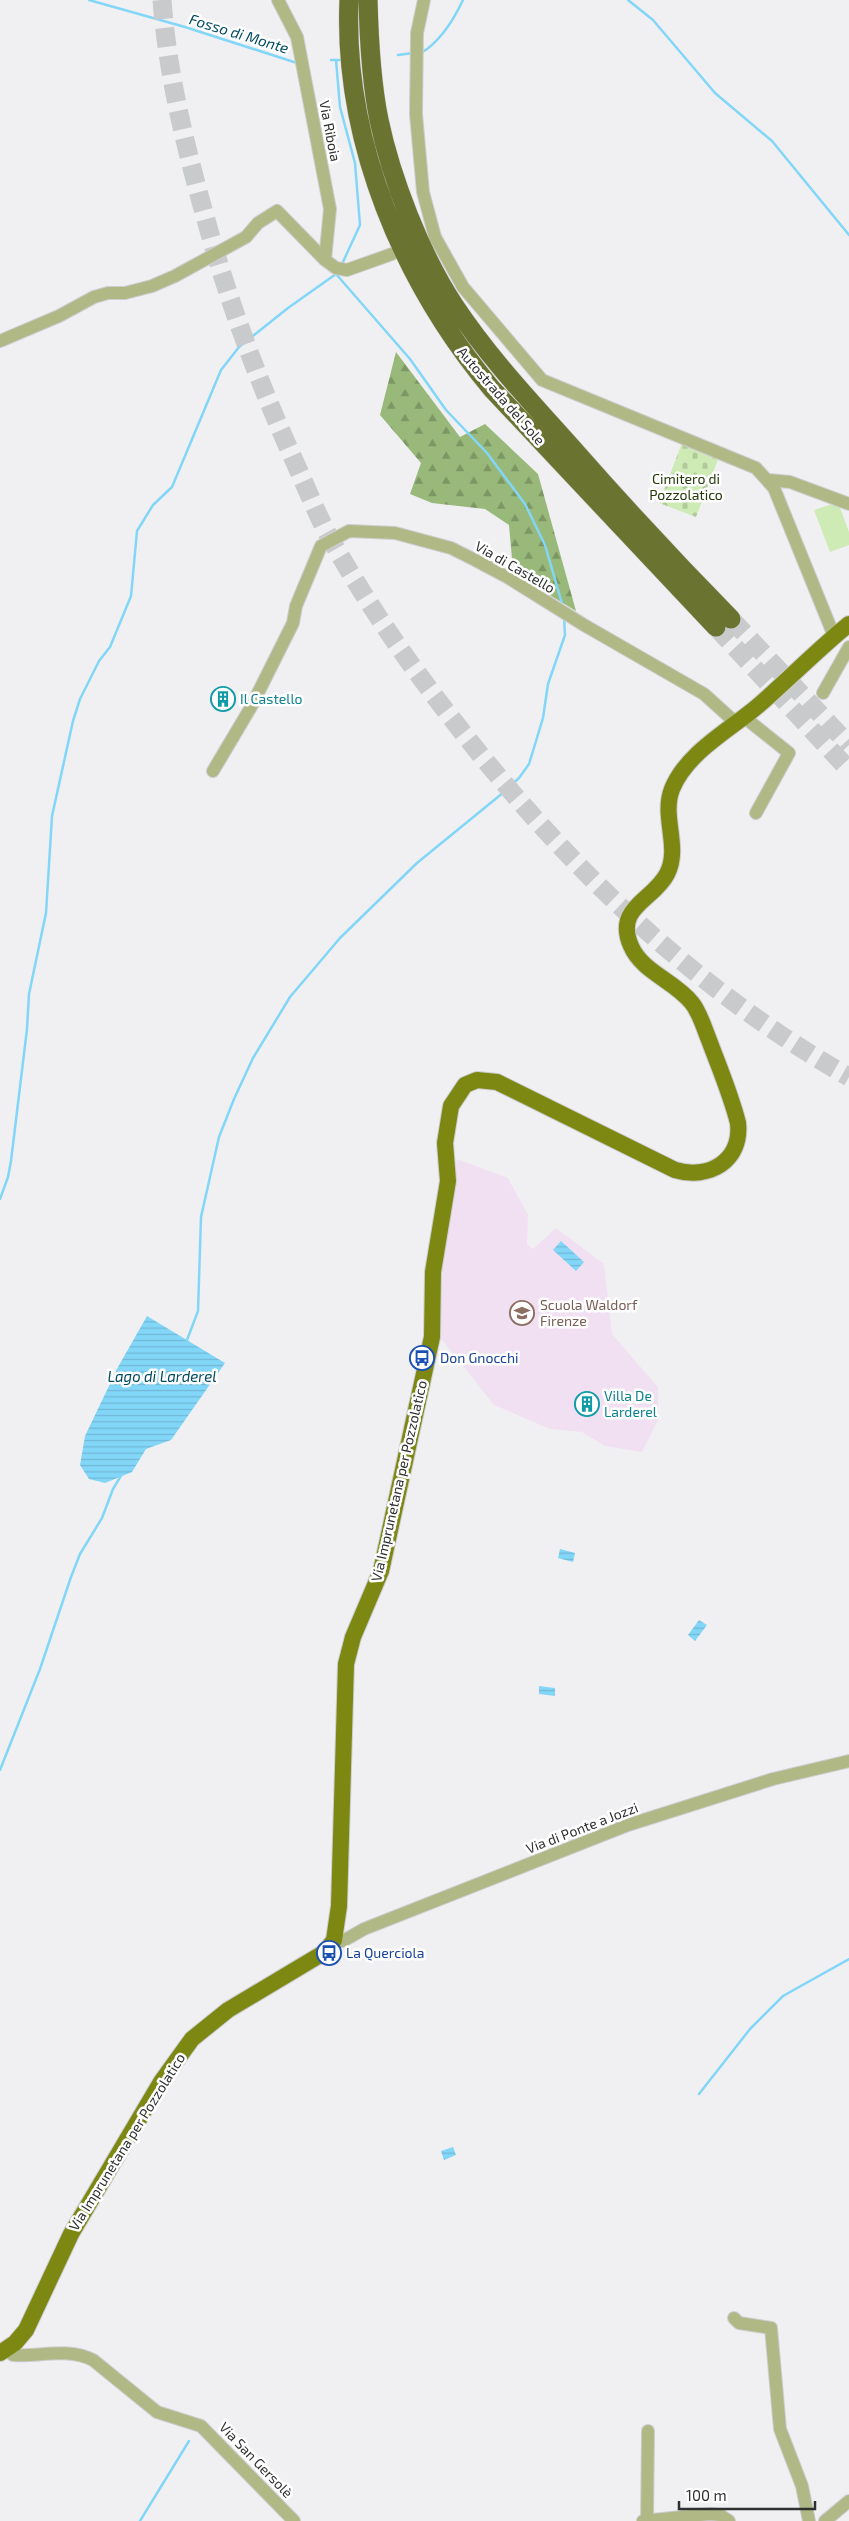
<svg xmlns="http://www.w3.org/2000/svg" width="849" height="2521" font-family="'Exo 2',sans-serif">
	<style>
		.education { fill: #f1e0f2 }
		.forest { fill: url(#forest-firs) }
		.cemetery { fill: url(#cemetery-stones) }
		.garden { fill: #ceebb5 }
		.water { fill: url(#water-rules) }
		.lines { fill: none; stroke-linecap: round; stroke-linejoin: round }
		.stream { stroke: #82d6f8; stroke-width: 2.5 }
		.highway-tunnel { stroke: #c9cacc; stroke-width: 19; stroke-dasharray: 19 9; stroke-linecap: butt }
		.minor-casing { stroke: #cdcdd0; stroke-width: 14 }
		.major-casing { stroke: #cdcdd0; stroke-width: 18 }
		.highway-casing { stroke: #cdcdd0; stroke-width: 20 }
		.minor { stroke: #b0b986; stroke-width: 12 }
		.major { stroke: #7c8812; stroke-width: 16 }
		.highway { stroke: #6a732f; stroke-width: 19 }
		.labels { text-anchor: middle; stroke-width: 5; stroke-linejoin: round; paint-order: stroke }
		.street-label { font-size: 14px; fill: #2f3030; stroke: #fff }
		.park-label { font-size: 14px; fill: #24390a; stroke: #fff }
		.culture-label { font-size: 14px; fill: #0d838f; stroke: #fff; text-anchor: start }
		.education-label { font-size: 14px; fill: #785e54; stroke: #fff; text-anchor: start }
		.transit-label { font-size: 14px; fill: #164399; stroke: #fff; text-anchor: start }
		.water-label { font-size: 15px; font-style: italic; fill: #004b61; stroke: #fff }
	</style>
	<defs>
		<pattern id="forest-firs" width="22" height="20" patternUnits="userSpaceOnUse" patternTransform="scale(1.25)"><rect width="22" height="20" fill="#98b97a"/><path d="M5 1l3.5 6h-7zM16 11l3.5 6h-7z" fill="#7c9764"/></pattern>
		<pattern id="cemetery-stones" width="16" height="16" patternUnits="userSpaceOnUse" patternTransform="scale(1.25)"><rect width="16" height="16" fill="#ceebb5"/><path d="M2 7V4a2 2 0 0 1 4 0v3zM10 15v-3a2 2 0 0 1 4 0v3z" fill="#b1ca9c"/></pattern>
		<pattern id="water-rules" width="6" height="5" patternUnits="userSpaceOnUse" patternTransform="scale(1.25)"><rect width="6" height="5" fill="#82d6f8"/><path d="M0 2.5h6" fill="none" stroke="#71b8d5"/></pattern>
	</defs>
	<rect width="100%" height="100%" fill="#f0f0f3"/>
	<path class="education" d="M457,1159L508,1178L528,1215L527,1244L533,1249L556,1228L604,1264L612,1334L658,1387V1420L642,1452L605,1446L582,1432L550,1429L494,1405L443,1341L435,1334V1292Z"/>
	<path class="forest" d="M396,352L460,437L485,424L538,474L576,611L525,580L512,559L509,525L485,509L432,503L410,494L421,463L380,415Z"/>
	<path class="cemetery" d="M682,443L719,457L696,517L659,503Z"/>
	<path class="garden" d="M838,502L849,532V545L830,552L814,510Z"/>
	<path class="water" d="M561,1241L584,1262L576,1271L553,1250Z
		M147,1316L225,1363L171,1440L146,1449L132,1472L105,1483L89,1479L80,1465L85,1436L118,1367Z
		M560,1549L575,1553L573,1562L558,1558Z
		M699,1620L707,1625L695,1641L688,1635Z
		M539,1686L555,1688V1696L539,1694Z
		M453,2147L456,2155L444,2160L441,2151Z"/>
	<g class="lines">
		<path class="stream" d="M89,0L185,27L297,63
			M628,0L653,20L715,93L772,141L849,235
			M421,53C440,42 454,19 463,0
			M398,55L413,53
			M331,60H340
			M336,60L340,107L355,163L360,225L342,264
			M336,274L410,359L446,410L487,453L525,504L545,545L563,607
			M0,1199L8,1177L11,1161L27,1029L29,994L46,913L52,816L73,721L80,699L99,661L110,647L131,596L137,531L153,505L172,487L221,370L239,347L288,308L336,274
			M187,1340L198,1311L201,1217L219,1137L234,1099L253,1058L290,997L340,938L417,863L504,792L519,778L529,764L543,718L548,684L565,635L564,617
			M0,1770L40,1669L71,1577L80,1554L102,1518L113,1489L122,1474
			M699,2094L750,2029L783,1996L849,1959
			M140,2521L189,2441"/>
		<path class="highway-tunnel" d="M162,0C168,80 188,157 210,234C232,311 260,385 293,458C304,482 314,507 326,531C365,601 410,666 460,729C568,867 695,990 849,1077
			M731,619L849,745
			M716,627L849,770"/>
		<defs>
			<path id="minor" d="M278,0L297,37L330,209L325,260L336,268L347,270L392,254
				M424,0L417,33L416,114L423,192L435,237L463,287L542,380L756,468L774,488L834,636
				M0,341L59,316L94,297L108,293H125L152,286L175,276L246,237L258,223L277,211L325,260
				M769,480L790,482L849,504
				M823,693L849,647
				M744,717L789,753L756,813
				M213,771L251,707L293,623L296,606L321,546L349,531L395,533L451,548L475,560L507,577L584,625L704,694L736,723
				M334,1940L343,1941L364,1929L628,1825L773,1779L849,1761
				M734,2318L739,2323L771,2328L780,2429L802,2486L809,2521
				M7,2350L13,2355C40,2357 68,2347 93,2360L157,2412L201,2426L294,2521
				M643,2521L710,2514L720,2515L729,2521
				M647,2521L648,2431
				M825,2521L849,2501"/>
			<path id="major" d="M0,2353L15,2343L26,2330L71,2234L161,2082L192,2039L228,2010L325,1952L334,1940L339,1906L346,1664L353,1637L381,1571L432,1337L433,1272L448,1181L445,1143L451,1106L465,1085L477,1080L497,1082L675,1170C709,1180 742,1161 738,1123C731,1095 719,1067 709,1040C704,1028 700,1013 692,1003C675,981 642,972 631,946C614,907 653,901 667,874C681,847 661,817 672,789C687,752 730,730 759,705C789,679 817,650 849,624"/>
			<path id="highway" d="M349,0C343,141 403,282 492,389L716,627
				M368,0C369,40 371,81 379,120C391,178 421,255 454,305C489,358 532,403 574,450C625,508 677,564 731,619"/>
		</defs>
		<use href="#minor" class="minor-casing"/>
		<use href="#major" class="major-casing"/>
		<use href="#highway" class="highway-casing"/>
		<use href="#minor" class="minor"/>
		<use href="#major" class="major"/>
		<use href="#highway" class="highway"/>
	</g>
	<defs>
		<symbol id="building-ring" viewBox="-11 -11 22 22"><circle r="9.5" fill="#fff" stroke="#0f9aa8" stroke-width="1.5"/><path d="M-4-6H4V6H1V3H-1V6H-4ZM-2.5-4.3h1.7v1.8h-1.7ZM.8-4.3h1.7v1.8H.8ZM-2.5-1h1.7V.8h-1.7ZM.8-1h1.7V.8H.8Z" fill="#0f9aa8"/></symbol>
		<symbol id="school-ring" viewBox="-11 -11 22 22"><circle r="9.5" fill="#fff" stroke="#8d6e63" stroke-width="1.5"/><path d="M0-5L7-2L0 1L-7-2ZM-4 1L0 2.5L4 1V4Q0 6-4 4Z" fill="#8d6e63"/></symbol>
		<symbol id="bus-ring" viewBox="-11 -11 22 22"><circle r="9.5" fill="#fff" stroke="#1a4fb4" stroke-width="1.5"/><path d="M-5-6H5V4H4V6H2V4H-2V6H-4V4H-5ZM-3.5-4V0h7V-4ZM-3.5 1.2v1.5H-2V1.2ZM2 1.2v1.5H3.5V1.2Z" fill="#1a4fb4"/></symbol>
	</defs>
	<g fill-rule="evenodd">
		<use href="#building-ring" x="209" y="685" width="28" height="28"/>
		<use href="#school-ring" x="508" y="1299" width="28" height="28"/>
		<use href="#bus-ring" x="408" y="1344" width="28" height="28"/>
		<use href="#building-ring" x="573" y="1390" width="28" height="28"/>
		<use href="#bus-ring" x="315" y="1939" width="28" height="28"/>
	</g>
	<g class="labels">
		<g class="street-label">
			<text transform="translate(330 131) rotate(79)" y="5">Via Riboia</text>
			<text transform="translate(501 396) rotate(49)" y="5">Autostrada del Sole</text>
			<text transform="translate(515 567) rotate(30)" y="5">Via di Castello</text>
			<text transform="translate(399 1481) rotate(-77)" y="5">Via Imprunetana per Pozzolatico</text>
			<text transform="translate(582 1828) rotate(-21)" y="5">Via di Ponte a Jozzi</text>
			<text transform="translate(127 2142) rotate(-58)" y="5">Via Imprunetana per Pozzolatico</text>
			<text transform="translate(256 2460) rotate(46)" y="5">Via San Gersolè</text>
		</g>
		<g class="park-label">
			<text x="686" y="484">Cimitero di<tspan x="686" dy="16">Pozzolatico</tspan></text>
		</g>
		<g class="culture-label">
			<text x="240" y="704">Il Castello</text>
			<text x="604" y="1401">Villa De<tspan x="604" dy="16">Larderel</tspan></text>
		</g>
		<g class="education-label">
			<text x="540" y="1310">Scuola Waldorf<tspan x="540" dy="16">Firenze</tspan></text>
		</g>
		<g class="transit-label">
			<text x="440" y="1363">Don Gnocchi</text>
			<text x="346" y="1958">La Querciola</text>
		</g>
		<g class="water-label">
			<text transform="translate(239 34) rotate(17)" y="5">Fosso di Monte</text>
			<text x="162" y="1382">Lago di Larderel</text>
		</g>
	</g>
	<path d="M679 2501v8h136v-8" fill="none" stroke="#2f3030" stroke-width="2.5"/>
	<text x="686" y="2501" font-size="15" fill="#2f3030" stroke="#ffffff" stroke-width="4" paint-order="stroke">100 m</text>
</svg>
